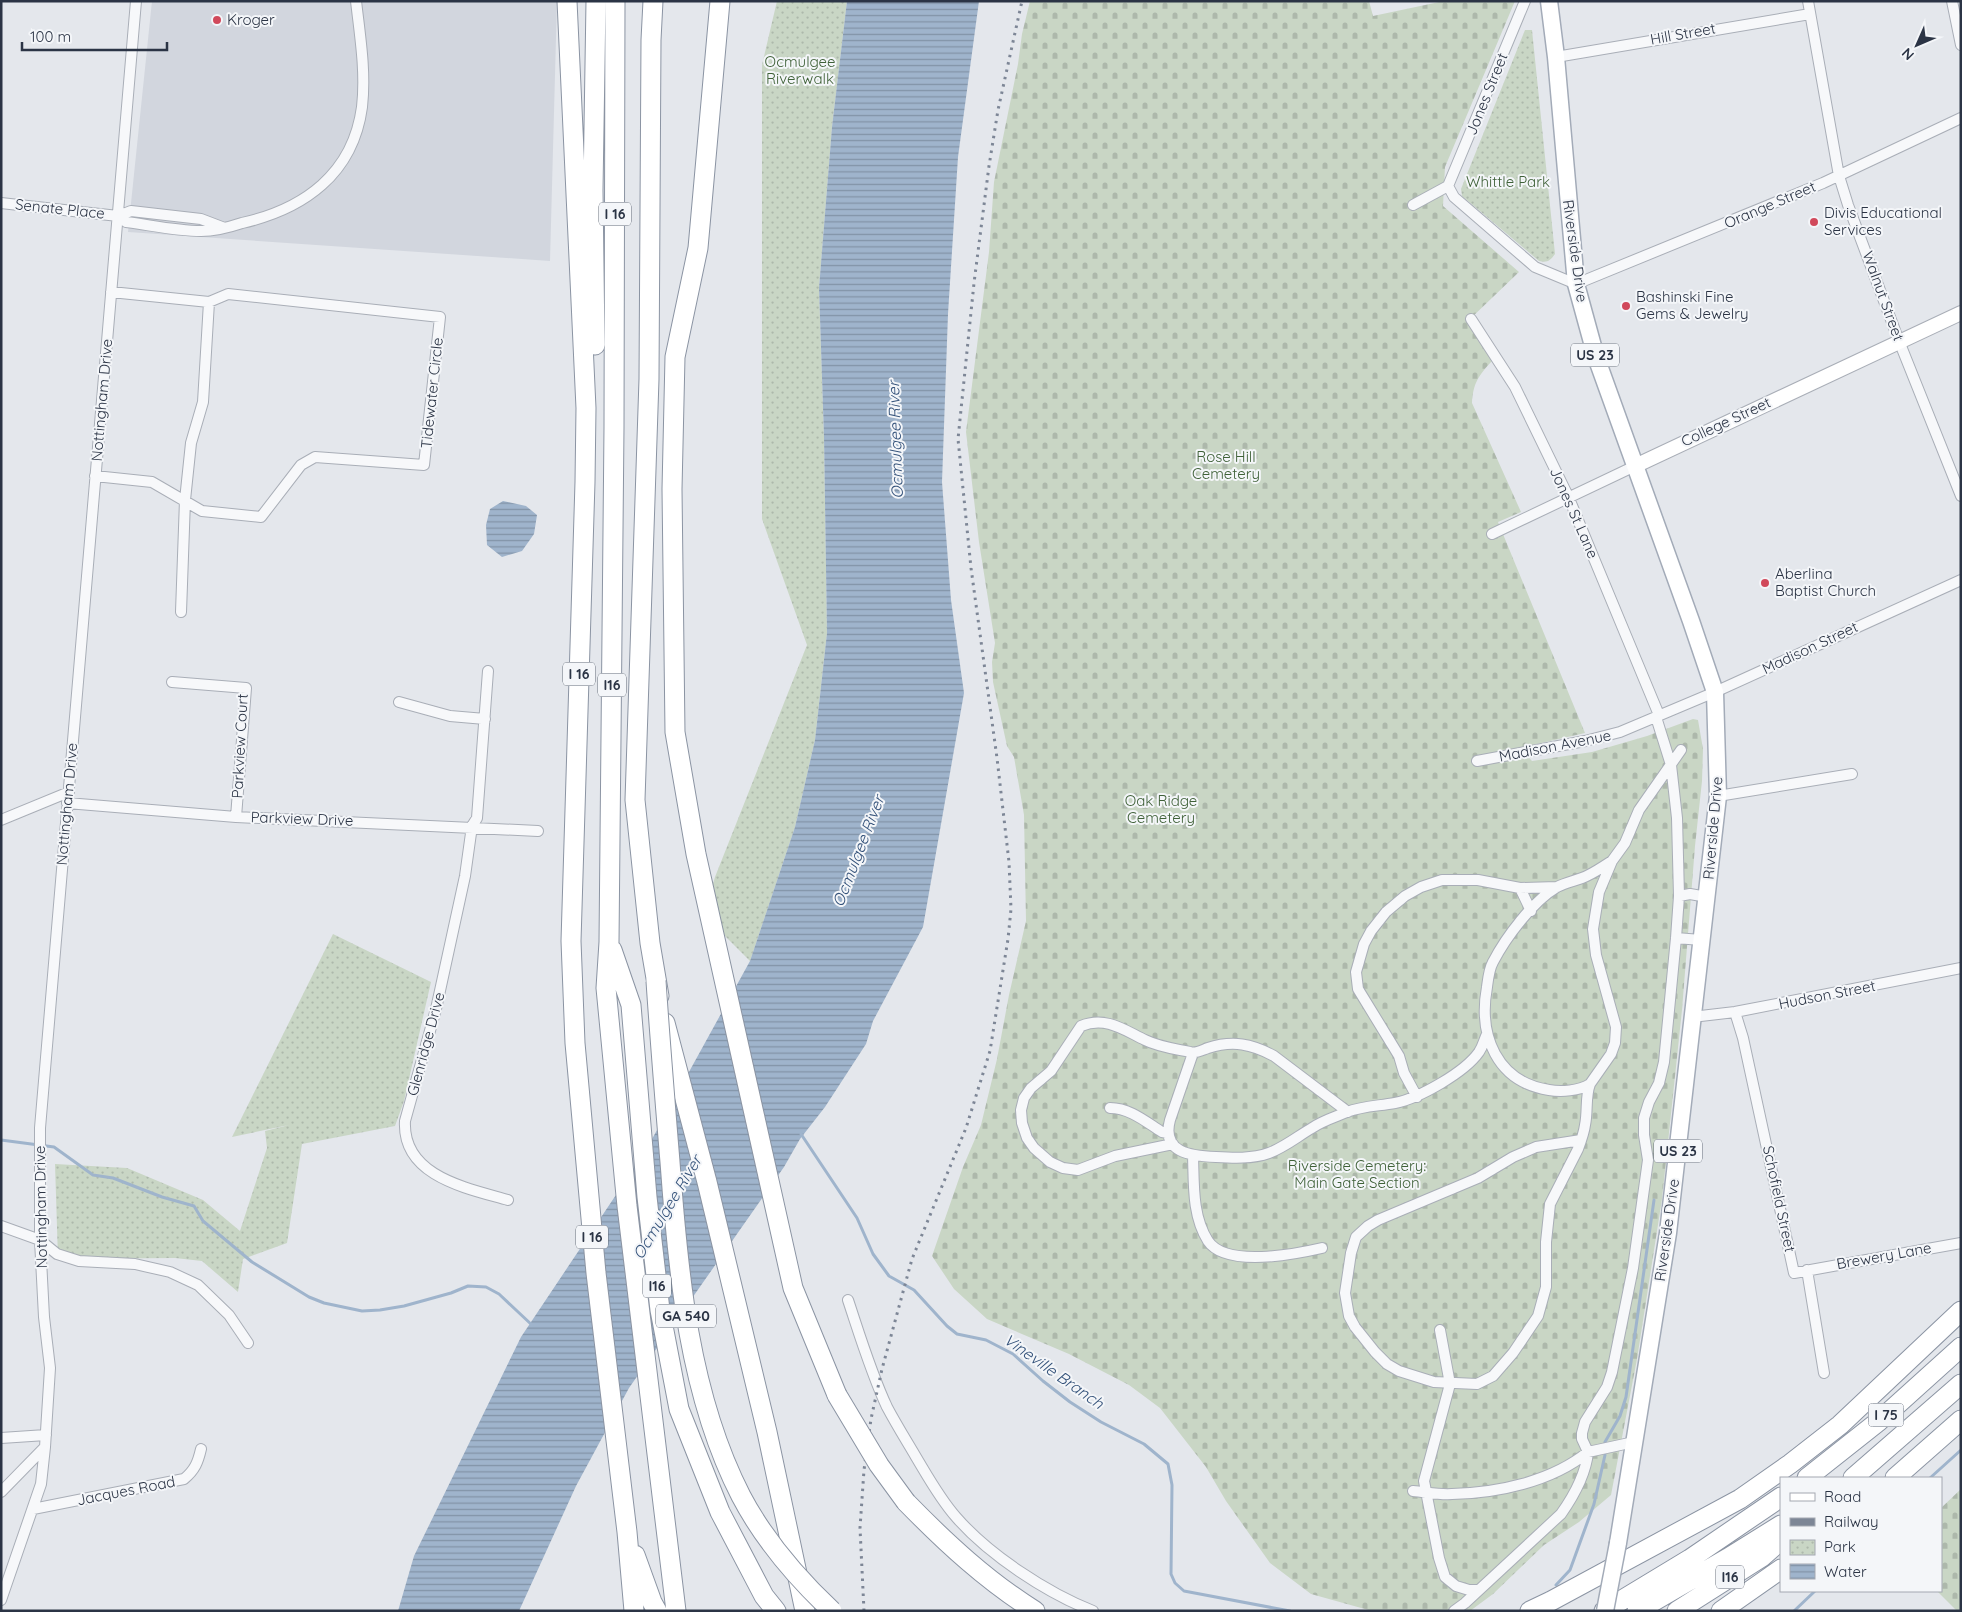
<svg xmlns="http://www.w3.org/2000/svg" width="1962" height="1612" font-family="Quicksand,sans-serif">
	<style>
		.built { fill: #d2d6de }
		.cemetery { fill: url(#cemetery-stones) }
		.park { fill: url(#park-dots) }
		.water { fill: url(#water-rules) }
		.lines { fill: none; stroke-linecap: round; stroke-linejoin: round }
		.stream { stroke: #9fb4cc; stroke-width: 3 }
		.street-casing { stroke: #a9aeb7; stroke-width: 12 }
		.secondary-casing { stroke: #a9aeb7; stroke-width: 16 }
		.primary-casing { stroke: #a3abb8; stroke-width: 19 }
		.highway-casing { stroke: #8b94a3; stroke-width: 21 }
		.street { stroke: #f7f8fa; stroke-width: 10 }
		.secondary { stroke: #fff; stroke-width: 14 }
		.primary { stroke: #fff; stroke-width: 16 }
		.highway { stroke: #fff; stroke-width: 19 }
		.rail { stroke: #7d8696; stroke-width: 3; stroke-dasharray: 2.5 5; stroke-linecap: butt }
		.primary-bridge-casing { stroke: #a3abb8; stroke-width: 19; stroke-linecap: butt }
		.highway-bridge-casing { stroke: #8b94a3; stroke-width: 21; stroke-linecap: butt }
		.primary-bridge { stroke: #fff; stroke-width: 16 }
		.highway-bridge { stroke: #fff; stroke-width: 19 }
		.poi-dot { fill: #d1495b; stroke: #f4f6f9; stroke-width: 2 }
		.labels { text-anchor: middle; stroke-width: 4; stroke-linejoin: round; paint-order: stroke }
		.shield { fill: #f4f6f9; stroke: #676e7b; stroke-width: 1 }
		.shield-label { font-size: 14px; font-weight: bold; fill: #2b3445 }
		.poi-label { font-size: 15px; fill: #2b3445; stroke: #f4f6f9; text-anchor: start }
		.street-label { font-size: 15px; fill: #2b3445; stroke: #f4f6f9 }
		.park-label { font-size: 15px; fill: #3f6138; stroke: #f4f6f9 }
		.water-label { font-size: 16px; font-style: italic; fill: #34527a; stroke: #f4f6f9 }
	</style>
	<defs>
		<pattern id="cemetery-stones" width="16" height="16" patternUnits="userSpaceOnUse" patternTransform="scale(1.25)"><rect width="16" height="16" fill="#c9d6c5"/><path d="M2 7V4a2 2 0 0 1 4 0v3zM10 15v-3a2 2 0 0 1 4 0v3z" fill="#adb8ab"/></pattern>
		<pattern id="park-dots" width="8" height="8" patternUnits="userSpaceOnUse" patternTransform="scale(1.25)"><rect width="8" height="8" fill="#c9d6c5"/><path d="M2 2h.1M6 6h.1" fill="none" stroke="#adb8ab" stroke-width="1.8" stroke-linecap="round"/></pattern>
		<pattern id="water-rules" width="6" height="5" patternUnits="userSpaceOnUse" patternTransform="scale(1.25)"><rect width="6" height="5" fill="#9fb4cc"/><path d="M0 2.5h6" fill="none" stroke="#8293a7"/></pattern>
	</defs>
	<rect width="100%" height="100%" fill="#e4e7ec"/>
	<path class="built" d="M152,1H557L550,261L128,232Z"/>
	<path class="cemetery" d="M1030,1H1369L1373,16L1444,1H1515L1445,167L1443,206L1519,272L1469,320L1492,361C1479,375 1473,383 1472,403L1521,512L1498,522L1585,733L1520,748L1532,761L1592,752L1647,736L1693,719L1698,720L1703,749L1702,781L1695,846L1682,1010L1662,1199L1637,1359L1611,1495L1579,1522L1544,1545L1493,1594L1470,1611H1372L1311,1594L1270,1563L1226,1501L1206,1467L1160,1408L1129,1385L1069,1354L987,1319L954,1289L932,1256L963,1167L981,1125L997,1059L1009,995L1026,921L1024,815L1014,757L1007,746L993,682L992,662L995,643L979,542L966,432L989,252L994,182L1018,64L1022,34Z
		M1961,1489V1611H1957L1937,1591H1941V1508Z"/>
	<path class="park" d="M777,1H847L832,127L819,288L824,437L827,633L815,740L795,827L750,961L704,915L715,877L807,645L762,519V65Z
		M1525,30H1532L1555,254C1550,261 1547,263 1539,261L1462,196L1461,189Z
		M333,934L431,982L404,1101L395,1126L302,1144L287,1243L243,1259L238,1292L202,1261L175,1258L58,1259L55,1164L127,1168L203,1200L240,1231L267,1148L265,1131L289,1125L232,1137Z"/>
	<path class="water" d="M847,1H979L958,157L948,314L942,482L951,600L964,693L923,927L873,1021L866,1044L825,1107L800,1139L784,1167L629,1388L576,1486L519,1611H398L414,1556L521,1337L646,1150L750,961L795,827L815,740L827,633L824,437L819,288L832,127Z
		M503,501L526,506L537,515L534,534L522,551L502,557L487,545L486,525L490,509Z"/>
	<g class="lines">
		<path class="stream" d="M801,1134L857,1218L873,1254L889,1276L914,1290L947,1326L957,1334L986,1340L1013,1354L1043,1381L1070,1402L1101,1422L1144,1444L1168,1464L1172,1485L1171,1574L1175,1583L1184,1591L1290,1611
			M1,1140L54,1147L93,1175L113,1178L162,1197L194,1206L203,1221L252,1262L309,1297L324,1303L362,1311L380,1310L404,1306L451,1293L468,1286L486,1287L499,1294L532,1325
			M1605,1442L1620,1416L1626,1397L1654,1200
			M1930,1478L1961,1450
			M1556,1585L1570,1570L1594,1504L1605,1455
			M1794,1611L1815,1591"/>
		<defs>
			<path id="street" d="M1525,1L1448,186L1454,197L1535,267L1576,284L1823,183L1961,118
				M1808,1L1839,176L1848,205L1899,341L1961,496
				M1952,1L1961,45
				M1556,57L1810,14
				M1,203L118,216L131,211L201,219L222,227
				M1413,205L1448,186
				M118,216L126,222C150,225 176,231 201,231C215,231 230,227 242,223C304,209 353,174 362,107C366,72 360,36 356,1
				M1471,319L1515,387L1568,496L1659,715
				M95,476L152,482L202,511L261,517L301,465L315,457L424,465L440,317L228,294L209,302L111,292
				M1492,534L1635,466
				M181,612L185,500L191,443L203,402L209,302
				M488,671L477,818L472,826L465,876L436,1009L405,1121C402,1176 466,1188 508,1200
				M172,682L246,688L236,817
				M399,702L450,716L485,719
				M1477,761L1585,741L1620,732L1715,692L1961,580
				M1718,796L1852,774
				M67,803L236,817L538,831
				M1,820L69,792
				M1612,861C1602,867 1593,874 1582,878C1574,881 1565,883 1557,887C1533,901 1506,937 1493,962C1489,969 1488,979 1487,987C1478,1036 1497,1082 1549,1090C1561,1092 1579,1091 1590,1084L1611,1054L1615,1043L1616,1027L1596,955L1593,929L1599,892L1612,861L1625,843L1639,810L1681,750
				M1520,888L1531,911
				M1679,896L1690,894L1707,897
				M1676,938L1701,940
				M1735,1012L1743,1038L1794,1273L1961,1243
				M1692,1017L1735,1012L1961,968
				M1193,1053L1170,1120C1161,1153 1191,1156 1216,1157C1233,1158 1252,1159 1269,1153C1285,1147 1298,1136 1312,1128C1322,1121 1335,1117 1347,1112C1362,1106 1379,1106 1395,1103C1420,1098 1465,1072 1479,1052C1483,1046 1484,1040 1487,1034
				M1417,1097L1404,1073L1399,1056L1358,989L1356,972L1364,944L1371,931L1386,912L1405,896L1421,887L1442,880H1478L1520,888L1557,887
				M1110,1108C1130,1108 1146,1122 1162,1132L1168,1133
				M1581,1140L1536,1147L1513,1157L1478,1178L1378,1220L1368,1226L1356,1237L1351,1253L1345,1293L1349,1316L1355,1327L1375,1352L1387,1364L1399,1371L1434,1382L1477,1384L1493,1376L1513,1353L1538,1316L1546,1287V1242L1550,1204L1578,1149C1581,1141 1584,1133 1585,1125C1588,1111 1585,1097 1590,1084
				M1173,1144L1115,1156L1078,1170L1063,1168L1050,1162L1034,1148L1027,1138L1022,1123L1021,1110L1024,1098L1031,1088L1051,1071L1081,1026C1106,1016 1124,1030 1145,1040C1159,1047 1176,1049 1190,1052C1196,1054 1202,1050 1208,1048C1233,1040 1252,1044 1274,1056L1348,1112
				M1193,1155C1194,1184 1192,1216 1208,1241C1226,1268 1296,1254 1322,1248
				M1,1226L40,1240L57,1254L79,1261L135,1264L170,1272L198,1285L229,1315L248,1343
				M1807,1270L1824,1373
				M848,1300C860,1336 871,1373 887,1407C896,1424 906,1440 916,1457C928,1477 940,1499 956,1517C989,1555 1047,1593 1093,1611
				M1440,1330L1450,1384L1424,1481L1439,1558L1445,1577L1456,1586L1469,1590H1479
				M1,1438L46,1435
				M1413,1491C1426,1492 1439,1495 1452,1494C1497,1493 1551,1482 1588,1452L1582,1439V1433L1585,1422L1607,1387L1612,1372L1633,1268L1648,1160L1644,1135V1118L1649,1102L1659,1083L1664,1062L1676,938L1679,896L1677,818L1671,765L1656,717
				M1,1492L45,1447
				M33,1509L184,1479C195,1470 198,1462 201,1449
				M1,1600L41,1484L45,1447L50,1368L44,1317L40,1240V1128L136,1
				M1454,1611L1465,1603L1561,1514C1573,1497 1586,1473 1588,1452L1634,1442"/>
			<path id="secondary" d="M1635,466L1961,313"/>
			<path id="primary" d="M1549,1L1556,57L1576,284L1596,357L1691,621L1715,692L1718,796L1668,1233L1618,1543"/>
			<path id="highway" d="M567,1L586,408L585,482L571,941L575,1043L596,1273L627,1532L634,1611
				M615,1L614,427L609,942L606,988L627,1206L676,1611
				M653,1L651,40L649,379L635,800L650,943L659,996
				M720,1L698,248L675,357L672,489L675,732L696,854L793,1288L837,1395
				M595,345L593,190L596,1
				M612,950L631,1005L647,1197L660,1310L679,1409L720,1512L764,1596L776,1611
				M665,1023L707,1182L767,1432L805,1611
				M1807,1478L1879,1421L1961,1347
				M1853,1478L1961,1384
				M1895,1478L1961,1420
				M906,1502C946,1543 987,1581 1035,1611
				M635,1555L652,1602L657,1611
				M1530,1611L1551,1601L1740,1499L1790,1464L1840,1425L1961,1311
				M1604,1611L1690,1559L1781,1497
				M1637,1611L1728,1558L1781,1525
				M1677,1611L1762,1557L1781,1540
				M1721,1611L1781,1569"/>
		</defs>
		<use href="#street" class="street-casing"/>
		<use href="#secondary" class="secondary-casing"/>
		<use href="#primary" class="primary-casing"/>
		<use href="#highway" class="highway-casing"/>
		<use href="#street" class="street"/>
		<use href="#secondary" class="secondary"/>
		<use href="#primary" class="primary"/>
		<use href="#highway" class="highway"/>
		<path class="rail" d="M864,1611L860,1528L864,1470L871,1419L882,1369L912,1259L966,1128L990,1051L1008,939L1011,909L1009,862L997,758L971,568L958,439L974,283L989,166L998,110L1022,1"/>
		<defs>
			<path id="primary-bridge" d="M1605,1611L1618,1543"/>
			<path id="highway-bridge" d="M656,981C660,1041 665,1101 670,1162C678,1273 689,1395 741,1496C763,1538 797,1578 832,1611
				M837,1395L879,1465L906,1502"/>
		</defs>
		<use href="#primary-bridge" class="primary-bridge-casing"/>
		<use href="#highway-bridge" class="highway-bridge-casing"/>
		<use href="#primary-bridge" class="primary-bridge"/>
		<use href="#highway-bridge" class="highway-bridge"/>
	</g>
	<g class="poi-dot">
		<circle cx="217" cy="20" r="5"/>
		<circle cx="1814" cy="222" r="5"/>
		<circle cx="1626" cy="306" r="5"/>
		<circle cx="1765" cy="583" r="5"/>
	</g>
	<g class="labels">
		<g class="shield">
			<rect x="599" y="202.5" width="32" height="23" rx="4"/>
			<rect x="1571" y="343.5" width="48" height="23" rx="4"/>
			<rect x="563" y="662.5" width="32" height="23" rx="4"/>
			<rect x="598" y="673.5" width="28" height="23" rx="4"/>
			<rect x="1654" y="1139.5" width="48" height="23" rx="4"/>
			<rect x="576" y="1225.5" width="32" height="23" rx="4"/>
			<rect x="643" y="1274.5" width="28" height="23" rx="4"/>
			<rect x="656" y="1304.5" width="60" height="23" rx="4"/>
			<rect x="1868.5" y="1403.5" width="35" height="23" rx="4"/>
			<rect x="1716" y="1565.5" width="28" height="23" rx="4"/>
		</g>
		<g class="shield-label">
			<text x="615" y="219">I 16</text>
			<text x="1595" y="360">US 23</text>
			<text x="579" y="679">I 16</text>
			<text x="612" y="690">I16</text>
			<text x="1678" y="1156">US 23</text>
			<text x="592" y="1242">I 16</text>
			<text x="657" y="1291">I16</text>
			<text x="686" y="1321">GA 540</text>
			<text x="1886" y="1420">I 75</text>
			<text x="1730" y="1582">I16</text>
		</g>
		<g class="poi-label">
			<text x="227" y="25">Kroger</text>
			<text x="1824" y="218">Divis Educational<tspan x="1824" dy="17">Services</tspan></text>
			<text x="1636" y="302">Bashinski Fine<tspan x="1636" dy="17">Gems &amp; Jewelry</tspan></text>
			<text x="1775" y="579">Aberlina<tspan x="1775" dy="17">Baptist Church</tspan></text>
		</g>
		<g class="street-label">
			<text transform="translate(1683 34) rotate(-10)" y="5">Hill Street</text>
			<text transform="translate(1487 94) rotate(-68)" y="5">Jones Street</text>
			<text transform="translate(1770 205) rotate(-23)" y="5">Orange Street</text>
			<text transform="translate(60 209) rotate(6)" y="5">Senate Place</text>
			<text transform="translate(1575 251) rotate(82)" y="5">Riverside Drive</text>
			<text transform="translate(1883 296) rotate(70)" y="5">Walnut Street</text>
			<text transform="translate(432 393) rotate(-84)" y="5">Tidewater Circle</text>
			<text transform="translate(102 400) rotate(-85)" y="5">Nottingham Drive</text>
			<text transform="translate(1726 422) rotate(-25)" y="5">College Street</text>
			<text transform="translate(1574 513) rotate(66)" y="5">Jones St Lane</text>
			<text transform="translate(1810 648) rotate(-25)" y="5">Madison Street</text>
			<text transform="translate(240 746) rotate(-87)" y="5">Parkview Court</text>
			<text transform="translate(1555 746) rotate(-11)" y="5">Madison Avenue</text>
			<text transform="translate(67 804) rotate(-85)" y="5">Nottingham Drive</text>
			<text transform="translate(302 819) rotate(2)" y="5">Parkview Drive</text>
			<text transform="translate(1713 828) rotate(-85)" y="5">Riverside Drive</text>
			<text transform="translate(1827 995) rotate(-11)" y="5">Hudson Street</text>
			<text transform="translate(426 1044) rotate(-75)" y="5">Glenridge Drive</text>
			<text transform="translate(1779 1199) rotate(78)" y="5">Schofield Street</text>
			<text transform="translate(41 1207) rotate(-91)" y="5">Nottingham Drive</text>
			<text transform="translate(1667 1230) rotate(-82)" y="5">Riverside Drive</text>
			<text transform="translate(1884 1256) rotate(-10)" y="5">Brewery Lane</text>
			<text transform="translate(126 1491) rotate(-11)" y="5">Jacques Road</text>
		</g>
		<g class="park-label">
			<text x="800" y="67">Ocmulgee<tspan x="800" dy="17">Riverwalk</tspan></text>
			<text x="1508" y="187">Whittle Park</text>
			<text x="1226" y="462">Rose Hill<tspan x="1226" dy="17">Cemetery</tspan></text>
			<text x="1161" y="806">Oak Ridge<tspan x="1161" dy="17">Cemetery</tspan></text>
			<text x="1357" y="1171">Riverside Cemetery:<tspan x="1357" dy="17">Main Gate Section</tspan></text>
		</g>
		<g class="water-label">
			<text transform="translate(895 440) rotate(-92)" y="6">Ocmulgee River</text>
			<text transform="translate(858 851) rotate(-69)" y="6">Ocmulgee River</text>
			<text transform="translate(667 1207) rotate(-59)" y="6">Ocmulgee River</text>
			<text transform="translate(1054 1371) rotate(35)" y="6">Vineville Branch</text>
		</g>
	</g>
	<rect width="1962" height="1612" fill="none" stroke="#2b3445" stroke-width="5"/>
	<rect x="1780" y="1477" width="162" height="115" fill="#f4f6f9" stroke="#a4a8b1"/>
	<rect x="1790" y="1493" width="25" height="8" fill="#ffffff" stroke="#a4a8b1"/>
	<text x="1824" y="1502" font-size="15" fill="#2b3445">Road</text>
	<rect x="1790" y="1518" width="25" height="8" fill="#7d8696" stroke="#a4a8b1"/>
	<text x="1824" y="1527" font-size="15" fill="#2b3445">Railway</text>
	<rect x="1790" y="1540" width="25" height="15" fill="url(#park-dots)" stroke="#a4a8b1"/>
	<text x="1824" y="1552" font-size="15" fill="#2b3445">Park</text>
	<rect x="1790" y="1564" width="25" height="15" fill="url(#water-rules)" stroke="#a4a8b1"/>
	<text x="1824" y="1577" font-size="15" fill="#2b3445">Water</text>
	<g transform="translate(1917 45) rotate(225)" stroke="#f4f6f9" stroke-width="4" paint-order="stroke">
	<path d="M0-4L9 19L0 12L-9 19Z" fill="#2b3445"/>
	<text y="-8" font-size="14" font-weight="bold" text-anchor="middle" fill="#2b3445">N</text>
	</g>
	<path d="M22 42v8h145v-8" fill="none" stroke="#2b3445" stroke-width="2.5"/>
	<text x="30" y="42" font-size="15" fill="#2b3445" stroke="#f4f6f9" stroke-width="4" paint-order="stroke">100 m</text>
</svg>
